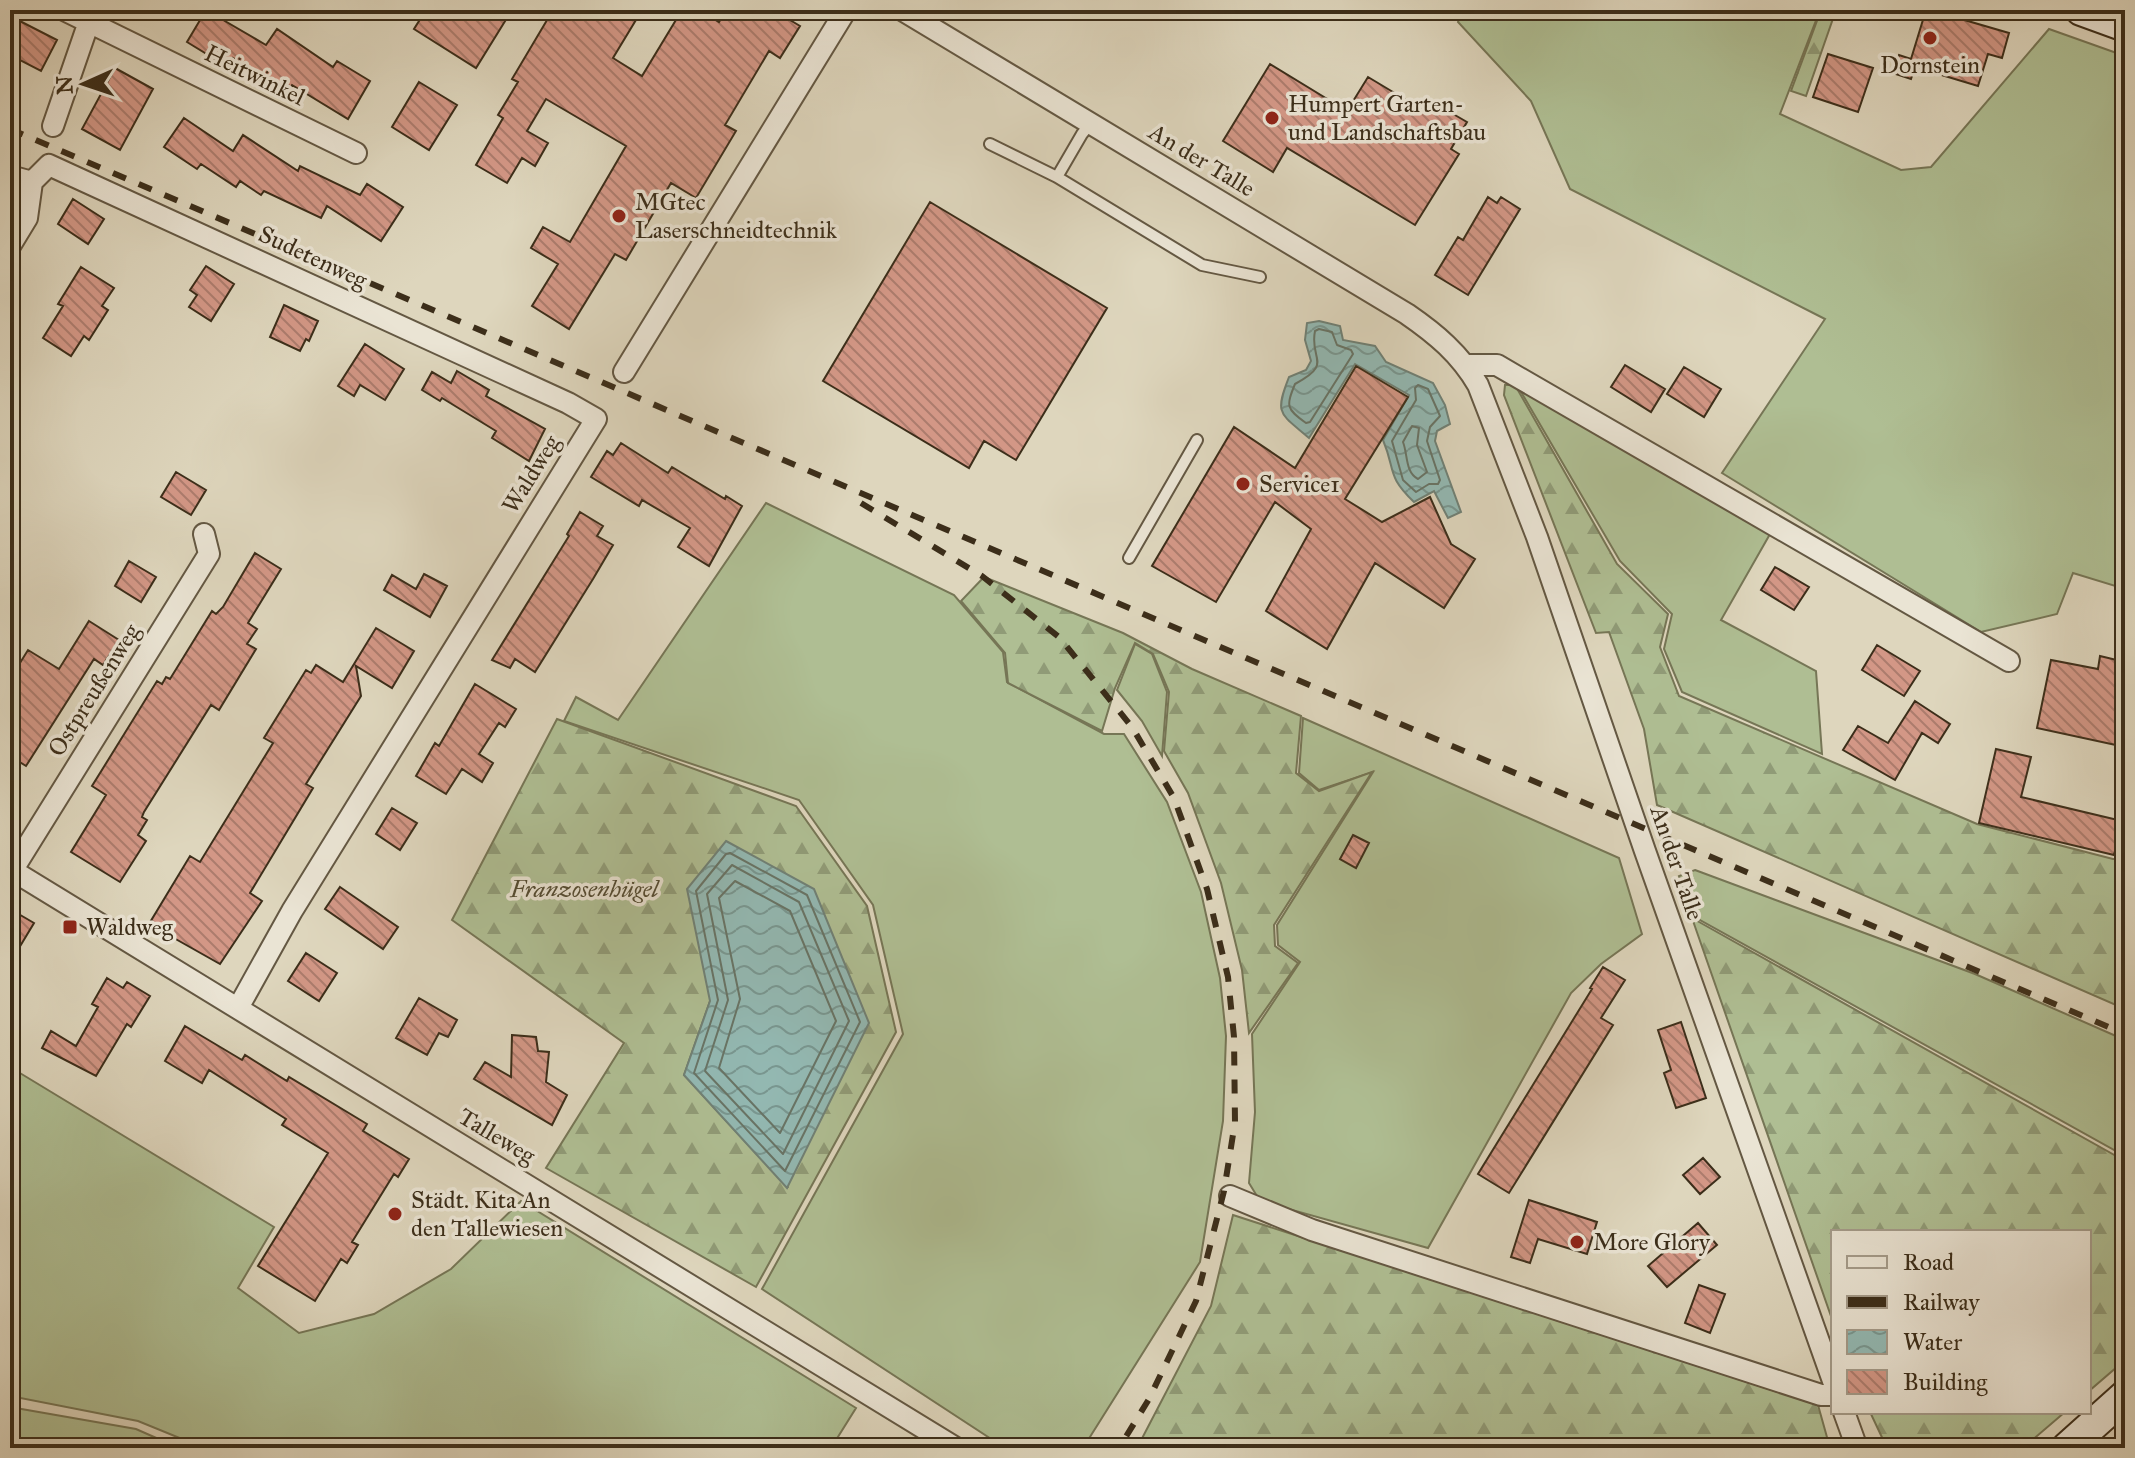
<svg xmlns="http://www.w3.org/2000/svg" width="2135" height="1458" font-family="'IM FELL Great Primer',serif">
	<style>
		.grass { fill: #afbe93; stroke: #767656; stroke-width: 2 }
		.forest { fill: url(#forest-firs); stroke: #767656; stroke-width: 2; fill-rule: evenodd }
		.water { fill: url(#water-waves); stroke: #708176; stroke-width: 2 }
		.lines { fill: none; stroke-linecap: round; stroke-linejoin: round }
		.shore { stroke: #687466; stroke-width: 2 }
		.building { fill: url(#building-back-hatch); stroke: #3c2e1a; stroke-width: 2 }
		.lane-casing { stroke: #645843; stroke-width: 14 }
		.street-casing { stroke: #645843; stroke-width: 24 }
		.secondary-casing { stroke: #3c2e1a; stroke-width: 34 }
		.lane { stroke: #eae4d4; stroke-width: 10 }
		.street { stroke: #eae4d4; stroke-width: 20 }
		.secondary { stroke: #eae4d4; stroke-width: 30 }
		.rail { stroke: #3c2e1a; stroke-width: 6; stroke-dasharray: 14 14; stroke-linecap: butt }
		.poi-dot { fill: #8f2418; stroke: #eae4d4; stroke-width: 3 }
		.labels { text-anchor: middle; stroke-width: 7; stroke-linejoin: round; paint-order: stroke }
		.poi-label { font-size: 24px; fill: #3c2e1a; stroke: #eae4d4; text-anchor: start }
		.street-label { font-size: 24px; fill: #3c2e1a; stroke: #eae4d4 }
		.park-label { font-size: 24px; font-style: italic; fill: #534b32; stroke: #eae4d4 }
	</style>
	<defs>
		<pattern id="forest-firs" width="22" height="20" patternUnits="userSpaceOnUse" patternTransform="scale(2)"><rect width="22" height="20" fill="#afbe93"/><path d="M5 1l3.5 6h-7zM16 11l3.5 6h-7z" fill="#909b77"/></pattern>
		<pattern id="water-waves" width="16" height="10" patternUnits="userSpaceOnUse" patternTransform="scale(2)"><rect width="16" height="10" fill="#93b9b3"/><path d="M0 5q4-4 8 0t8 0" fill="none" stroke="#799791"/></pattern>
		<pattern id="building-back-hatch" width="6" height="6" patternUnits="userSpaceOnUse" patternTransform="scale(2)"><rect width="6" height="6" fill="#d39786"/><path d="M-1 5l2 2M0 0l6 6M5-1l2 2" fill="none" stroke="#ac7c6d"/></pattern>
	</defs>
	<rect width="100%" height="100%" fill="#ded6bd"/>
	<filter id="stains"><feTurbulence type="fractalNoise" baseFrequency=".0025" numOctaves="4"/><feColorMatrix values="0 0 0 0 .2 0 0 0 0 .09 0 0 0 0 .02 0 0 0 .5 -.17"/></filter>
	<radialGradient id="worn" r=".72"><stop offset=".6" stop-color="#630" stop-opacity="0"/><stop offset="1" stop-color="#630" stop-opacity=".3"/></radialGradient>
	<path class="grass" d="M1462,10H1820L1780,114L1901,170L1931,167L2049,29L2125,56V589L2073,573L2057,614L1981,632L1722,473L1825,319L1570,189L1531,101L1458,22Z
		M1514,380L1770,534L1721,620L1816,671L1822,754L1682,692L1664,649L1672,614L1620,561Z
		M766,503L954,595L1003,652L1007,682L1104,734H1124L1167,802L1201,892L1220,978L1226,1036L1223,1121L1200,1262L1083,1448H1005L762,1289L903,1034L873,905L799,800L564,721L576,697L618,720Z
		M1135,644L1152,654L1167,692L1162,756L1142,721L1117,690Z
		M1303,718L1619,858L1642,934L1601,964L1571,993L1428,1248L1260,1201L1249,1183L1255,1112L1252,1034L1300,962L1278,945L1277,925L1373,772L1319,790L1299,773Z
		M1695,870L1975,974L2125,1040V1156L1691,915L1679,876Z
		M10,1067L274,1227L238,1288L299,1333L374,1314L451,1269L521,1201L856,1408L831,1448H204L138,1421L10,1396Z
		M10,1407L136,1429L179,1448H10Z"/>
	<path class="forest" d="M1821,10H1836L1806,96L1791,91Z
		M1505,385H1515L1617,564L1668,614L1660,647L1679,696L1977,824L2113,859H2125V1009L1657,805L1644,729L1609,632L1596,633L1504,395Z
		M984,577L1123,633L1192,669L1301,716L1296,773L1319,791L1372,772L1274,925L1275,946L1298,963L1249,1033L1242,970L1221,883L1188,793L1164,751L1169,692L1153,654L1135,643L1115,688L1102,731L1008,683L1005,653L961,601Z
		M557,719L796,806L867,906L896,1032L756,1287L546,1168L624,1043L452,920ZM710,1001L788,1188L684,1075Z
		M1692,918L2125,1161V1360L2089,1391V1232H1833V1322Z
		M1233,1215L1818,1405L1830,1448H1137L1211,1306Z
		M1870,1412H2065L2023,1448H1887Z"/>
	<path class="water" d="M1319,321L1340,326L1343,340L1375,346L1386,362L1433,383L1445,405L1450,424L1437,431L1435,441L1461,512L1448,518L1434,491L1414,502C1386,475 1396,471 1383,440L1409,395L1355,364L1309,438C1280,413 1274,415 1289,377L1306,370L1311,361L1305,340L1307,323Z
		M726,841L814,889L869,1023L787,1188L684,1075L710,1001L687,889Z"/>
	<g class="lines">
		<path class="shore" d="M1319,329L1332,332L1337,345L1351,350L1353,354L1310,422L1306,423C1286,409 1286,406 1295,384C1334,363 1309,360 1315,331Z
			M1418,385L1428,389L1440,416L1430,427L1427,441L1440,480L1438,484H1429L1416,492L1403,480L1392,441L1416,400L1415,388Z
			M1412,426L1419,428L1417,445L1427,472L1418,479C1405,472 1408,455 1403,442Z
			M730,853L807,895L860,1022L785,1171L694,1073L718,1000L696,891L726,854Z
			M732,865L799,902L849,1021L783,1154L705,1071L728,1000L707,894Z
			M735,881L790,911L836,1021L780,1133L719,1068L740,999L719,898Z"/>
	</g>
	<path class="building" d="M206,10L266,45L277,29L333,67L337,61L370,81L348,119L292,85L286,94L233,58L228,67L187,42Z
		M426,10H512L476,68L414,29Z
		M553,10H642L613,58L642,76L682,10H700L719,22L726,10H773L800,26L780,58L769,51L725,125L736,131L696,198L671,183L626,260L615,254L569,329L532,306L558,264L531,248L543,227L570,242L626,146L546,99L527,131L548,143L535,166L522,158L507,183L476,165L503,118L498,115L518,82L512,79Z
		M1926,10H1964L1961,19L2009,33L2002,58L1988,54L1978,86L1915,67L1911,79L1893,73L1899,55L1911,59Z
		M10,16L57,40L41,71L10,55Z
		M1828,54L1873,68L1858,112L1813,97Z
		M1270,64L1347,111L1368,77L1428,113L1434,103L1467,122L1451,149L1459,154L1415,225L1287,148L1273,172L1223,141Z
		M115,68L153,89L120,150L82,129Z
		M419,82L457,105L429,150L392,127Z
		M184,118L233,151L243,135L298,171L300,166L360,195L367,184L403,207L381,241L327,206L321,218L264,191L261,195L240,181L236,187L201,164L197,169L164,147Z
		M1488,197L1497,203L1501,197L1520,209L1468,295L1435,275L1458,237L1463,240Z
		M73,199L104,219L88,244L58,224Z
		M930,202L1107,308L1016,460L984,441L969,468L823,381Z
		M206,266L234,284L211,321L189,307L197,295L190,290Z
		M81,267L114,288L102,306L108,310L89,340L84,336L71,356L43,338L63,306L58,304Z
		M284,305L318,321L309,341L306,339L300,351L270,337Z
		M365,344L404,369L385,400L360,385L354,396L338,386Z
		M1625,365L1665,389L1651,412L1611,387Z
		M1356,366L1408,397L1345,499L1382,522L1430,497L1451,544L1475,559L1444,608L1375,563L1327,649L1266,611L1311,529L1275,502L1216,602L1152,566L1234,427L1295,468Z
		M1684,367L1721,389L1704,417L1667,394Z
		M457,371L489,390L486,396L545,429L529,461L492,438L496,431L442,398L440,401L422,390L432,372L451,383Z
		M621,443L668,473L672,467L725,499L726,496L742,506L709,566L678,547L690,528L642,500L639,506L591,477L607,451L613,455Z
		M176,472L206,490L191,515L161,497Z
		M580,512L603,526L597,536L613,545L593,579L535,672L515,659L510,668L492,660L569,536L567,534Z
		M255,553L281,569L248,623L257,629L247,644L256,649L219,710L211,705L144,812L142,817L147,820L138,835L146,841L120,882L71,852L106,795L92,786L157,681L162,684L166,677L170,679L212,611L216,614L223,607Z
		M129,561L156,577L141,602L115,586Z
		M1775,567L1809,587L1794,610L1761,590Z
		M424,574L447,586L430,617L384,590L392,575L416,589Z
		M89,621L119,640L103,665L94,659L26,766L10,756V679L28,650L59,669Z
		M376,628L414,651L392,688L356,666L361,696L306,784L313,788L250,893L262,901L220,964L149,924L190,856L200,862L238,800L273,743L264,738L306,670L311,673L316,665L343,682Z
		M1877,645L1920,671L1904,696L1862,670Z
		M2100,656L2125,662V747L2037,728L2051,660L2098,669Z
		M475,684L516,709L505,727L499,723L479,754L493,763L482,782L462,769L446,794L416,776L435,743L439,746Z
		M1915,701L1950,724L1938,743L1922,733L1895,780L1843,750L1858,726L1888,743Z
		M1996,749L2031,757L2021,797L2122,821L2114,855L1979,823Z
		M392,808L417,823L400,850L376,834Z
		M1353,835L1369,843L1356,868L1340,859Z
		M340,887L398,927L383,949L325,909Z
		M10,909L34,923L10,963Z
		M306,953L337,973L319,1001L288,981Z
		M1603,967L1625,980L1601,1018L1613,1025L1509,1193L1478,1174L1592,989L1590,988Z
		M107,978L123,988L127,982L150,996L131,1027L127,1024L96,1076L42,1048L51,1031L76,1046L98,1007L92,1004Z
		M419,998L457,1020L448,1037L439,1033L427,1055L396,1038Z
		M1681,1022L1706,1098L1676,1108L1664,1073L1671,1070L1658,1030Z
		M185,1026L242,1060L245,1055L287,1081L289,1077L367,1124L363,1131L409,1159L398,1177L394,1174L352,1242L358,1245L347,1263L341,1259L315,1301L258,1266L328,1153L282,1125L286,1119L209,1070L202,1083L165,1061Z
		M512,1035L536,1037L538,1051L549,1052L546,1082L567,1095L552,1125L474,1079L485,1062L511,1077Z
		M1703,1158L1720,1177L1700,1194L1683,1175Z
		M1529,1200L1597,1222L1587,1254L1538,1239L1530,1263L1511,1257Z
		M1698,1223L1717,1245L1667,1287L1648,1266Z
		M1699,1285L1725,1294L1710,1333L1685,1323Z"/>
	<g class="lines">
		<defs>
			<path id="lane" d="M990,144L1057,177L1202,265L1260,277
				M1057,177L1082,134L1091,123
				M1129,558L1197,440"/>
			<path id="street" d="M64,10L356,153
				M902,10L1407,314C1436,334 1460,354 1478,385L1537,537L1645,851L1833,1381
				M53,126L93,10
				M10,176L32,182
				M32,182L49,165L568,403L596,419L292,911L238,1008
				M10,246L27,218L32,182
				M1467,365H1497L2009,661
				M624,372L846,10
				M10,869L956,1448
				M12,871L209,554L204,534
				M1230,1196L1312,1230L1821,1395H1833
				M1844,1412L1857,1448"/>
			<path id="secondary" d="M2081,10L2125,26
				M2067,1448L2125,1396"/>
		</defs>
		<use href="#lane" class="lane-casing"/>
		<use href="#street" class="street-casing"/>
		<use href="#secondary" class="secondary-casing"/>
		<use href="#lane" class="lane"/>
		<use href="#street" class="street"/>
		<use href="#secondary" class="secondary"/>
		<path class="rail" d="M10,129L2125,1034
			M861,503L982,576L1059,637L1132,727L1174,798L1207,889L1228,977L1234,1037L1235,1122L1224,1191L1196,1301L1149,1399L1119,1448"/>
	</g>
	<g class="poi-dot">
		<circle cx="1930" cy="38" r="8"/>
		<circle cx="1272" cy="118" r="8"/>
		<circle cx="619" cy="216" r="8"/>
		<circle cx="1243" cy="484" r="8"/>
		<rect x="62" y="919" width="16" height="16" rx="4"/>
		<circle cx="395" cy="1214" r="8"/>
		<circle cx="1577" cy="1242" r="8"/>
	</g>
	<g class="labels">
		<g class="poi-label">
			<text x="1930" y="73" text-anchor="middle">Dornstein</text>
			<text x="1288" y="112">Humpert Garten-<tspan x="1288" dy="28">und Landschaftsbau</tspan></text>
			<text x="635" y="210">MGtec<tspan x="635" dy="28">Laserschneidtechnik</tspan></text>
			<text x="1259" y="492">Service1</text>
			<text x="86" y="935">Waldweg</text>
			<text x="411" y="1208">Städt. Kita An<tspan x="411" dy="28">den Tallewiesen</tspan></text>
			<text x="1593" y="1250">More Glory</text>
		</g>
		<g class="street-label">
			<text transform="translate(255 75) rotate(26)" y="8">Heitwinkel</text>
			<text transform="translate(1202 160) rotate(31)" y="8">An der Talle</text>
			<text transform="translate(313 257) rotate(25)" y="8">Sudetenweg</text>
			<text transform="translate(531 474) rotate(-58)" y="8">Waldweg</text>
			<text transform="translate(94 690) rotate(-58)" y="8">Ostpreußenweg</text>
			<text transform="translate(1677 863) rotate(71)" y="8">An der Talle</text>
			<text transform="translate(497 1136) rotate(31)" y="8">Talleweg</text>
		</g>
		<g class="park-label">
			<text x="584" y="897">Franzosenhügel</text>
		</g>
	</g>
	<rect width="2135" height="1458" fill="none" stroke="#ded6bd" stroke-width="40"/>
	<rect x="12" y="12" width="2111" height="1434" fill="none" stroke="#3c2e1a" stroke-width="4"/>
	<rect x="20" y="20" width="2095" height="1418" fill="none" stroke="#3c2e1a" stroke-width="2"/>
	<rect x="1831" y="1230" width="260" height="184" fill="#eae4d4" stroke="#a49b8a" stroke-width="2"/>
	<rect x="1847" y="1256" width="40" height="12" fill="#eae4d4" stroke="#a49b8a" stroke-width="2"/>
	<text x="1903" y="1270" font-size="24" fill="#3c2e1a">Road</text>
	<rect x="1847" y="1296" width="40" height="12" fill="#3c2e1a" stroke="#a49b8a" stroke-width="2"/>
	<text x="1903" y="1310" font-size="24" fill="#3c2e1a">Railway</text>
	<rect x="1847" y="1330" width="40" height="24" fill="url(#water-waves)" stroke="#a49b8a" stroke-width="2"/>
	<text x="1903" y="1350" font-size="24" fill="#3c2e1a">Water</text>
	<rect x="1847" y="1370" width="40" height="24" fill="url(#building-back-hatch)" stroke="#a49b8a" stroke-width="2"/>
	<text x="1903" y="1390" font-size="24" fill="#3c2e1a">Building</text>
	<g transform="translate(84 84) rotate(267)" stroke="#eae4d4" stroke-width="6" paint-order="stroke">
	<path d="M0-6L14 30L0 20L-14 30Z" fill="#3c2e1a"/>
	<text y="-12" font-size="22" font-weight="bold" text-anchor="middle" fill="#3c2e1a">N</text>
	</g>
	<rect width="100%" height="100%" filter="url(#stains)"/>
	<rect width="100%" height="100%" fill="url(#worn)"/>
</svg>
